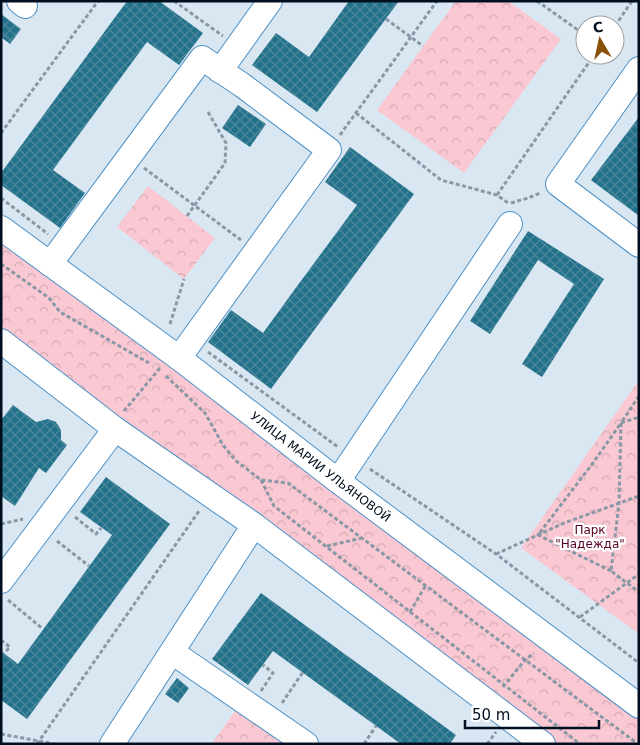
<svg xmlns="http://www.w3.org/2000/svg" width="640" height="745" font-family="'DejaVu Sans',sans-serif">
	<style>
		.park { fill: url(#park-crowns) }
		.building { fill: url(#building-cross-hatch) }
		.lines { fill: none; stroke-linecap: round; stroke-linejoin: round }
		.minor-casing { stroke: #4d91c6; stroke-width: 26 }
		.path { stroke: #8998a4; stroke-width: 3; stroke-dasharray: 4 2.5; stroke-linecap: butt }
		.minor { stroke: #fff; stroke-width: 24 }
		.labels { text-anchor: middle; stroke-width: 4.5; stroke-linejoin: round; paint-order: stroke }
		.street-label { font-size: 12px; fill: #000f1f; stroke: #fff }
		.park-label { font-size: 12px; fill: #580025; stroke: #fff }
	</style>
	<defs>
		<pattern id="park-crowns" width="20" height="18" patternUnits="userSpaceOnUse" patternTransform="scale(1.25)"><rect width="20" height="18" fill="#f9c8d2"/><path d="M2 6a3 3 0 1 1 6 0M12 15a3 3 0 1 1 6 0" fill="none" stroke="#d4abb4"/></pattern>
		<pattern id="building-cross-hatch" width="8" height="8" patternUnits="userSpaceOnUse" patternTransform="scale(1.25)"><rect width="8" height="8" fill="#22728c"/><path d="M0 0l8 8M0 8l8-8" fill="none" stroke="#4d879a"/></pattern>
	</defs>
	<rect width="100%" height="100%" fill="#d9e7f2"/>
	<path class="park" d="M456,1H508L561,39L464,173L377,110Z
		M148,186L215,238L184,279L117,227Z
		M1,239L639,710V744H549L1,339Z
		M639,380V634L521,548Z
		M236,710L281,743H212Z"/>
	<path class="building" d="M127,1H159L203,33L179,65L147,42L53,170L85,193L60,228L1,185V173Z
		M349,1H399L317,112L252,65L276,33L309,57Z
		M1,14L21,29L10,44L1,37Z
		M238,105L266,124L250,147L222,128Z
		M639,117V216L591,180Z
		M350,147L414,194L271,389L208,342L231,310L263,333L295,289L357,205L325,182Z
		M528,231L604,279L542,377L522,364L574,284L538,260L490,334L470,321Z
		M13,405L36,422L48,419L56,422L61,430V440L67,445L46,473L39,468L15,506L1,496V420Z
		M106,477L170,524L27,719L1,700V651L18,664L112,535L80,512Z
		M261,593L456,735L450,744H401L273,651L248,685L212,659Z
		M177,678L189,688L178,703L165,694Z"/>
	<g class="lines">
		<defs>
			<g id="minor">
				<path d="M19,1L25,6"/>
				<path d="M639,69L558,184L639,245"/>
				<path d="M220,71L270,1"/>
				<path id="s1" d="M1,228L179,358L338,481L639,706"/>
				<path d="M50,264L202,58L242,85L329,150L179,358"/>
				<path d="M1,341L115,429L254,525L543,744"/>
				<path d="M338,481L510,224"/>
				<path d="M1,581L115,429"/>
				<path d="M172,652L306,744"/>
				<path d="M112,744L254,525"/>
			</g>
		</defs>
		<use href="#minor" class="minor-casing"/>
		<path class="path" d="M174,1L223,36
			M537,1L585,35
			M386,19L423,46
			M615,26L632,1
			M356,113L441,180L497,195L508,203
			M1,133L98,1
			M340,135L437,1
			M144,168L241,240
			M497,195L594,55
			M1,198L48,234
			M511,203L528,198L540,193
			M187,216L225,163L226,143L208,112
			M1,264L49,298L60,312L149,363
			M170,324L184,279
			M208,352L338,447
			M166,376L205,413L223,445L235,460L261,480L288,483L638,744
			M639,396L621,423L619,503L611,571L639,592
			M124,411L160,368
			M370,469L496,554L639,663
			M261,480L274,506L580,744
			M75,517L96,534L101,528
			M1,524L23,519
			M57,541L89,566
			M327,546L362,538
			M496,554L564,523L639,496
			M611,571L538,535L593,463L621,423L639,417
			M8,600L43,629
			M410,612L426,585
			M580,617L639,574
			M1,640L10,647L4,653
			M503,687L525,660L534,653
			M261,691L273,673L263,665
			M282,703L303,672
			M1,734L55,744
			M37,744L199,511
			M364,744L376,726
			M487,744L496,732"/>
		<use href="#minor" class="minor"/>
	</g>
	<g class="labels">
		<g class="street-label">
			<text dy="4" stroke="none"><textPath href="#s1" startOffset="399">УЛИЦА МАРИИ УЛЬЯНОВОЙ</textPath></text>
		</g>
		<g class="park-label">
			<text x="590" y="534">Парк<tspan x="590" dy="14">"Надежда"</tspan></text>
		</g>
	</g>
	<rect width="640" height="745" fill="none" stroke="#000f1f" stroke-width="5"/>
	<g transform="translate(600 40) rotate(351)"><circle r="24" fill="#ffffff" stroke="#999fa5"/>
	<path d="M0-4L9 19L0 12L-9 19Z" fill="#8a5108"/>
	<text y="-8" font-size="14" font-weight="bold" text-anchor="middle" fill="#000f1f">С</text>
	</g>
	<path d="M465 720v8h134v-8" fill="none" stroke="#000f1f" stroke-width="2.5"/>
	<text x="472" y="720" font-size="15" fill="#000f1f" stroke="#ffffff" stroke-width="4" paint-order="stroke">50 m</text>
</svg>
